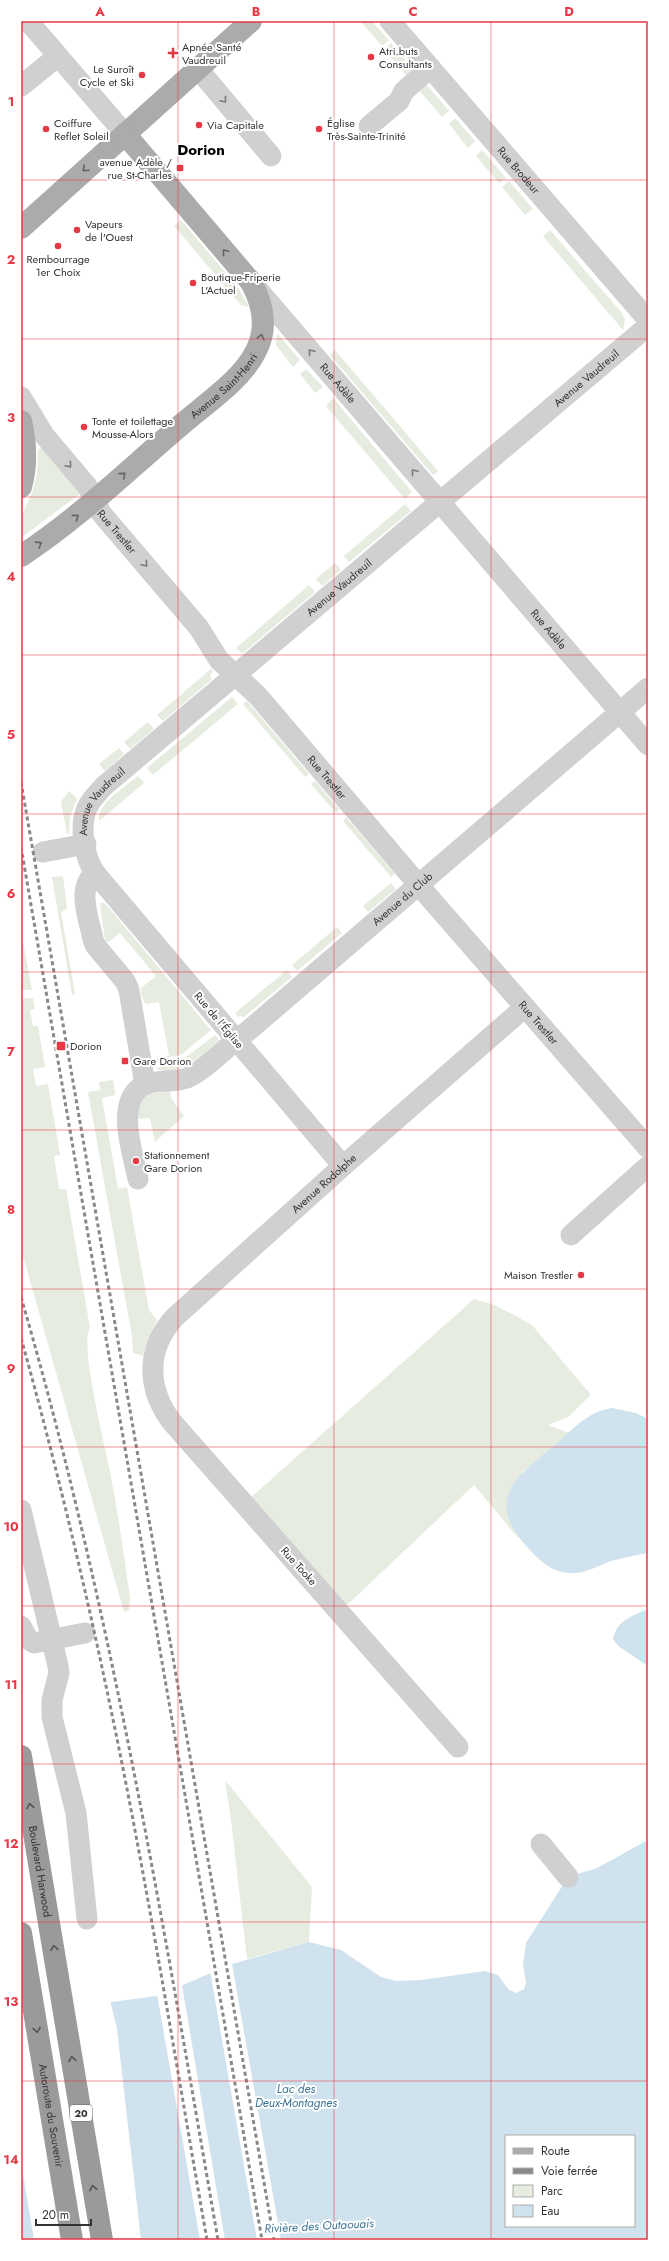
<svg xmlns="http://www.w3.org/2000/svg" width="669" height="2261" font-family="Jost,sans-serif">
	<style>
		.green { fill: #e6ecdf }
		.water { fill: #cfe2ee; fill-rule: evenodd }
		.pier { fill: #fff }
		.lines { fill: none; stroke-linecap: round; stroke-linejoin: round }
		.minor { stroke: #d0d0d0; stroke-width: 21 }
		.major { stroke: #ababab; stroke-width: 22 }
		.highway { stroke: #9a9a9a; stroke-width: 22 }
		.rail { stroke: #888; stroke-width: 3; stroke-dasharray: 4 3; stroke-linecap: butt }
		.oneway { stroke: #7a7a7a }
		.oneway2 { stroke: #636363 }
		.oneway3 { stroke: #525252 }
		.grid { fill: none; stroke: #e63946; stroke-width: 1; stroke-opacity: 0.55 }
		.poi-dot { fill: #e63946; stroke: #fff; stroke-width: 1.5 }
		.labels { text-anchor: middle; stroke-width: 4; stroke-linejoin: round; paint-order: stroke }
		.shield { fill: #fff; stroke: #707070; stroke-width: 1 }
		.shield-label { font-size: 10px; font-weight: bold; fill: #333 }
		.poi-label { font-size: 11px; fill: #333; stroke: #fff; text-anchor: start }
		.street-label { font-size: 11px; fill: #333; stroke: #fff }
		.water-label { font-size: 12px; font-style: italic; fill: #3f7597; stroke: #fff }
		.district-label { font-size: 15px; font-weight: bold; fill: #000; stroke: #fff }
		.neatline { fill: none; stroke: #e63946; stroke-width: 1.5 }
		.grid-label { font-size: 13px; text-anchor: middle; font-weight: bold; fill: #e63946 }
	</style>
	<rect width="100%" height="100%" fill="#fff"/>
	<path class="green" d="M360,21H372L389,40L382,46Z
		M391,43L413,69L406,75L384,49Z
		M426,84L449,111L442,117L419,90Z
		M455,118L475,141L468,148L449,124Z
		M482,150L506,178L499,183L476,156Z
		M509,181L533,209L525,215L502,187Z
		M181,220L237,286L249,307L241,305L174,226Z
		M550,230L622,313L625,319L623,330L543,236Z
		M277,333L300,360L293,367L276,345Z
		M335,350L438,471L433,475L330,355Z
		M306,369L323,387L315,393L300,374Z
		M333,398L412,492L405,499L326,406Z
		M42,447L81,493L21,538V518L33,490L37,474L38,450Z
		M405,504L411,511L349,562L344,556Z
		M335,563L341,570L322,586L316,579Z
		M309,585L315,592L242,654L236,648Z
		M211,669L213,671L210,676L212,679L163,721L157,715Z
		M232,697L238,704L153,775L147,768Z
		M247,701L309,774L305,777L243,704Z
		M148,722L154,729L130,749L124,742Z
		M119,748L124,754L105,771L99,764Z
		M138,776L144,783L99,821C97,803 125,787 138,776Z
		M315,781L339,809L336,813L311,784Z
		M69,791L77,799L70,817L69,834H67L61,802Z
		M346,817L395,874L391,877L343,821Z
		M63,876L67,909L61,912L75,994L72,995L52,877Z
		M391,883L396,889L368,912L363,906Z
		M100,903H104L109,908L211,1030L182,1054L154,1062L157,1058L169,1056L159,1002L146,1004C142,1000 141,993 141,988L156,976L120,933L110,941L105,942Z
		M337,927L342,933L297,971L292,965Z
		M21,932L32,990H21Z
		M287,970L292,977L243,1018L242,1016L238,1017L235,1013Z
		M33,998L35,1009L30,1010L33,1026H38L45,1067L33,1069L36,1086L48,1084L60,1155L54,1156L59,1189H66L90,1328C79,1345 106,1448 110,1472C118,1513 124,1556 130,1598L129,1610L124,1612L21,1249V999Z
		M215,1035L219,1040L217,1043C204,1053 174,1081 156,1068L182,1060Z
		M113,1080L115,1095L102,1098L118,1189L127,1187L149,1310L157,1320L146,1344L143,1356L133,1353L132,1336L88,1092L100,1090L99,1082Z
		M170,1091L171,1098L184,1116L155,1142L150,1118L140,1119L136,1117V1104L150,1094Z
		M474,1299L495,1305L532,1325L591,1395L568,1417L548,1425L569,1433L522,1472L510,1521L519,1539L474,1485L345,1607L250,1498Z
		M225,1780L312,1887L309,1942L247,1959L231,1820Z"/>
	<path class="water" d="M612,1408L636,1413L648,1419V1553C637,1555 626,1557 615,1560C600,1564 585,1575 569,1573C552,1572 540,1561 529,1549C482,1499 517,1476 557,1443C574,1428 589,1411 612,1408Z
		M648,1609V1666L618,1646L613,1639C617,1620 632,1616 648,1609Z
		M648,1840V2240H21V2006L111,2002L157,1996L232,1964L309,1942L341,1950L381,1977L396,1981L421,1980L485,1971L498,1975L509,1990L516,1993L524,1989L526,1982L523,1964L526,1943L568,1877L597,1868ZM506,2136H634V2226H506Z"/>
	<path class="pier" d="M232,1962V1964L281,2240H257L210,1971Z
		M182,1983V1985L225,2240H200L157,1994Z
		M110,2000L117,2029L141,2240H34L21,2162V2004Z"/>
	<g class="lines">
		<g class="minor">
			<path d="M28,21L125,134"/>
			<path id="s1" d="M390,21L648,320"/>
			<path d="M199,70L271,156"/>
			<path d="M21,86L58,56"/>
			<path d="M369,126L399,101L404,91L430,68"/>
			<path id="s2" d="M254,285L648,745"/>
			<path id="s3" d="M21,397L44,435L87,486L101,513L199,628L219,660L258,696L428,896L648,1148"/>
			<path d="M43,852L86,844"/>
			<path d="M95,873C76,888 89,919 93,939L95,945L125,981L129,990L145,1085"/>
			<path id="s4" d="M343,1166L95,873C84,857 79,826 87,808C91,799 98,793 104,786L648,326"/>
			<path id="s5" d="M138,1179C133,1153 114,1101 144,1085C157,1079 174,1083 187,1078C206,1070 230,1043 248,1031L648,688"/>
			<path d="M571,1235L648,1166"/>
			<path d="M21,1510L58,1666L59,1673L52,1700V1717L76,1813L87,1919"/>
			<path d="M21,1626L28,1639L34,1643L85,1633"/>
			<path id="s6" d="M458,1747L172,1422C146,1388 146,1348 175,1317L343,1166L525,1007"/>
			<path d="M541,1844L568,1877"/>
		</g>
		<g class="major">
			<path d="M21,228L251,21"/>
			<path d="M21,421C26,443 27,466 21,487"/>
			<path id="s7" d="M21,556C79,518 128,470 181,425C205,404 242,380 256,351C268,328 263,304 251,282L125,134"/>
		</g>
		<g class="highway">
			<path id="s8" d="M21,1756L102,2240"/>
			<path id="s9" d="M21,1933L72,2240"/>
		</g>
		<path class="rail" d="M21,782L274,2240
			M21,847L262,2240
			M21,1297C111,1606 163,1923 218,2240
			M21,1338C57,1467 88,1598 115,1729C150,1899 177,2070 207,2240"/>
	</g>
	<defs><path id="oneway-chevron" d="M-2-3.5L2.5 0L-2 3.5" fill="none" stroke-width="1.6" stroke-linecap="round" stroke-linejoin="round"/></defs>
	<g class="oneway">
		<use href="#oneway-chevron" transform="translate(224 100) rotate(50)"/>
		<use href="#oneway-chevron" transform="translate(311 352) rotate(-130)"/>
		<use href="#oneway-chevron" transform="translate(69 465) rotate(49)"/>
		<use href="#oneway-chevron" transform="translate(414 472) rotate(-130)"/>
		<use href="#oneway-chevron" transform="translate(145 564) rotate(50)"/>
	</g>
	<g class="oneway2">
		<use href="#oneway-chevron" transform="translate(85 169) rotate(138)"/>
		<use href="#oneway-chevron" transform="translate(225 252) rotate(-130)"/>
		<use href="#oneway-chevron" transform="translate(261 337) rotate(-77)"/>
		<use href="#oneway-chevron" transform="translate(123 475) rotate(-41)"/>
		<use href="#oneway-chevron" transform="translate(76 517) rotate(-37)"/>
		<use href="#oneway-chevron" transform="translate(39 544) rotate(-33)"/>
	</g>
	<g class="oneway3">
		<use href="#oneway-chevron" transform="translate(30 1806) rotate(-100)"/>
		<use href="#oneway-chevron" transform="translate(54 1948) rotate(-99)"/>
		<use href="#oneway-chevron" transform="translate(37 2030) rotate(80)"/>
		<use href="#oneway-chevron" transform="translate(72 2059) rotate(-99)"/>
		<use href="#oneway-chevron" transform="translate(93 2188) rotate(-99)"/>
	</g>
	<path class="grid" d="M178,21V2240M334,21V2240M491,21V2240M21,180H648M21,339H648M21,497H648M21,655H648M21,814H648M21,972H648M21,1130H648M21,1289H648M21,1447H648M21,1606H648M21,1764H648M21,1922H648M21,2081H648"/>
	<g class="poi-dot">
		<path d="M171 47h4v4h4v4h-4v4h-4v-4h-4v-4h4z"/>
		<circle cx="371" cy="57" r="4"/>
		<circle cx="142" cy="75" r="4"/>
		<circle cx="199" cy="125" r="4"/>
		<circle cx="46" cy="129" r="4"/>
		<circle cx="319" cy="129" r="4"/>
		<rect x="176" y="164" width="8" height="8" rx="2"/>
		<circle cx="77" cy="230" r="4"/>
		<circle cx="58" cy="246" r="4"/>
		<circle cx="193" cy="283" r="4"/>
		<circle cx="84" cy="427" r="4"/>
		<rect x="56" y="1041" width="10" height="10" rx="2"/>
		<rect x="121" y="1057" width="8" height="8" rx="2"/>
		<circle cx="136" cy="1161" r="4"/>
		<circle cx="581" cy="1275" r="4"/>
	</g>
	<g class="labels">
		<rect class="shield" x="70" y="2105" width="22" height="16" rx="3"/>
		<g class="shield-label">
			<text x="81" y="2117">20</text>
		</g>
		<g class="poi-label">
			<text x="182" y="51">Apnée Santé<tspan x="182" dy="13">Vaudreuil</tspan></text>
			<text x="379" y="55">Atri.buts<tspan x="379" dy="13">Consultants</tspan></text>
			<text x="134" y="73" text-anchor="end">Le Suroît<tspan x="134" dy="13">Cycle et Ski</tspan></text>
			<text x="54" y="127">Coiffure<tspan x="54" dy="13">Reflet Soleil</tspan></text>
			<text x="327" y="127">Église<tspan x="327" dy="13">Très-Sainte-Trinité</tspan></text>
			<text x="207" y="129">Via Capitale</text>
			<text x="172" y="166" text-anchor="end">avenue Adèle /<tspan x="172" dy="13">rue St-Charles</tspan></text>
			<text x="85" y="228">Vapeurs<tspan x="85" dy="13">de l'Ouest</tspan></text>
			<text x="58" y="263" text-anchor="middle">Rembourrage<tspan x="58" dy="13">1er Choix</tspan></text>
			<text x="201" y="281">Boutique-Friperie<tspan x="201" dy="13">L'Actuel</tspan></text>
			<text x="92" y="425">Tonte et toilettage<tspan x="92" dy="13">Mousse-Alors</tspan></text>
			<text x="70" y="1050">Dorion</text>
			<text x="133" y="1065">Gare Dorion</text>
			<text x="144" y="1159">Stationnement<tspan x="144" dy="13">Gare Dorion</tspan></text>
			<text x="573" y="1279" text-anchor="end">Maison Trestler</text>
		</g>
		<g class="street-label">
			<text dy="4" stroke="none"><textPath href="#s1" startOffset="197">Rue Brodeur</textPath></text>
			<text dy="4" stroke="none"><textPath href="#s4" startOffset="1111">Avenue Vaudreuil</textPath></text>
			<text dy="4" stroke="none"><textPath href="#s2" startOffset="129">Rue Adèle</textPath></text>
			<text dy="4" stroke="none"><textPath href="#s7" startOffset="265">Avenue Saint-Henri</textPath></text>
			<text dy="4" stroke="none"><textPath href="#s3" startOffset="166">Rue Trestler</textPath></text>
			<text dy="4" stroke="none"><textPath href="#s4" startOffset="787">Avenue Vaudreuil</textPath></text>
			<text dy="4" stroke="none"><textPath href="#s2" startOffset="453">Rue Adèle</textPath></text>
			<text dy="4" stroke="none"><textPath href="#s3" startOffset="490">Rue Trestler</textPath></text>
			<text dy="4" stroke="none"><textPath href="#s4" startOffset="464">Avenue Vaudreuil</textPath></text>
			<text dy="4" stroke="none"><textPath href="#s5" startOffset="425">Avenue du Club</textPath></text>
			<text transform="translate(219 1020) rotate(50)" y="4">Rue de l'Église</text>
			<text dy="4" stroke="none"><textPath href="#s3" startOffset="814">Rue Trestler</textPath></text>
			<text dy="4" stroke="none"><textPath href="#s6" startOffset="748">Avenue Rodolphe</textPath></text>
			<text transform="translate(299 1566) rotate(48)" y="4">Rue Tooke</text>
			<text dy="4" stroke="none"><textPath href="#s8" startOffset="117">Boulevard Harwood</textPath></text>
			<text dy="4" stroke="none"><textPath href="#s9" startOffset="185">Autoroute du Souvenir</textPath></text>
		</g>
		<g class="water-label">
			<text x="296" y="2093">Lac des<tspan x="296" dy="14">Deux-Montagnes</tspan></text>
			<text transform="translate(319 2226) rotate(-3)" y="4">Rivière des Outaouais</text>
		</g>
		<g class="district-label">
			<text x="201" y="155">Dorion</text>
		</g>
	</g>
	<rect width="669" height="2261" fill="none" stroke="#ffffff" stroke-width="44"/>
	<rect x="505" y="2135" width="130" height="92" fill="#ffffff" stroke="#adadad"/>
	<rect x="513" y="2148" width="20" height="6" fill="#ababab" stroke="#adadad"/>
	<text x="541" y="2155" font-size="12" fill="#333333">Route</text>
	<rect x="513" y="2168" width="20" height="6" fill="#888888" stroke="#adadad"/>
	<text x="541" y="2175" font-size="12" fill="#333333">Voie ferrée</text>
	<rect x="513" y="2185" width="20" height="12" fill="#e6ecdf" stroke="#adadad"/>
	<text x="541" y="2195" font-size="12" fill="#333333">Parc</text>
	<rect x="513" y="2205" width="20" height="12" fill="#cfe2ee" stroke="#adadad"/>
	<text x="541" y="2215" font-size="12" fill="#333333">Eau</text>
	<path d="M36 2219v6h55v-6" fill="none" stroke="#333333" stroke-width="2"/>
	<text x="42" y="2219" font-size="12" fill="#333333" stroke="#ffffff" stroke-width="3" paint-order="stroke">20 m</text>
	<rect x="22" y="22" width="625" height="2217" class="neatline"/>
	<g class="grid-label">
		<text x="100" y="16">A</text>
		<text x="256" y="16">B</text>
		<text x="413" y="16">C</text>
		<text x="569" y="16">D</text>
		<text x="11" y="106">1</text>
		<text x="11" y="264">2</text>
		<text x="11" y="422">3</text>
		<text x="11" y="581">4</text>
		<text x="11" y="739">5</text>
		<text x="11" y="898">6</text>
		<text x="11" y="1056">7</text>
		<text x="11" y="1214">8</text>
		<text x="11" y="1373">9</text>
		<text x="11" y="1531">10</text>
		<text x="11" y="1689">11</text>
		<text x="11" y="1848">12</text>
		<text x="11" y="2006">13</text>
		<text x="11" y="2164">14</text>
	</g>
</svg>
